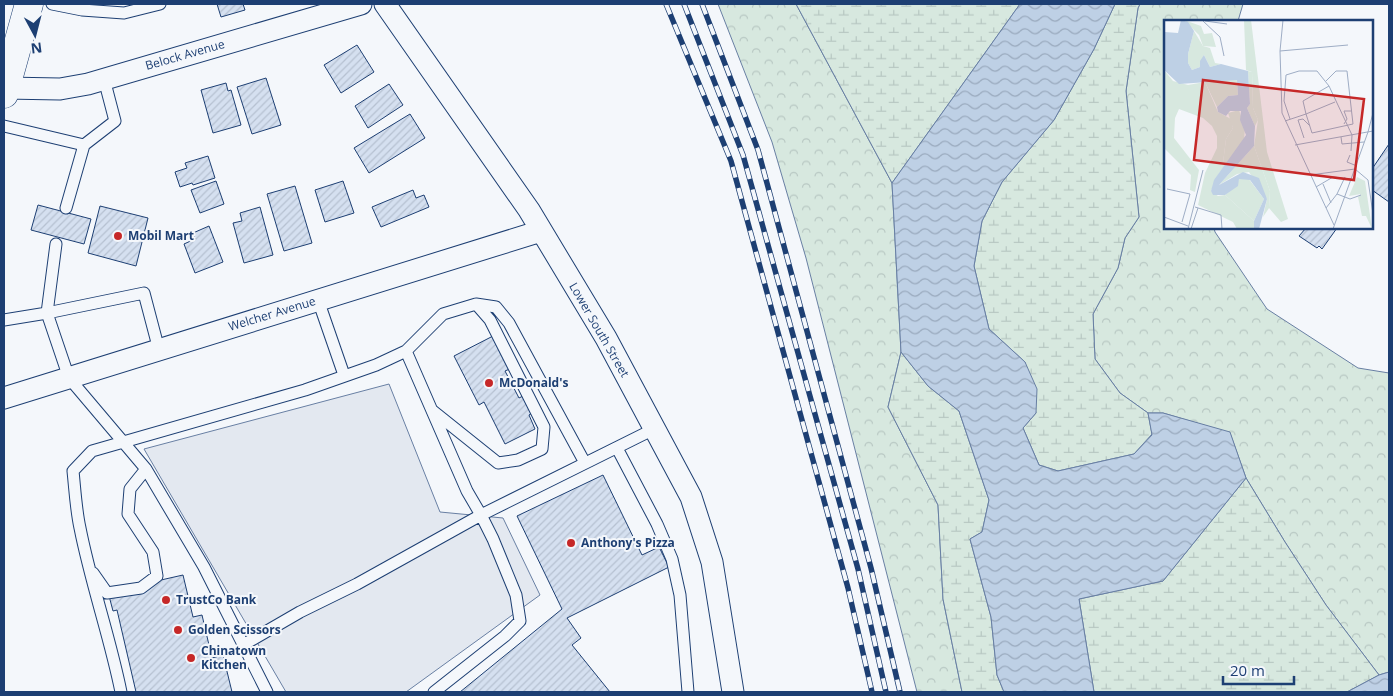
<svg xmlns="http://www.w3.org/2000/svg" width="1393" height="696" font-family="'Open Sans',sans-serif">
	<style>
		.forest { fill: url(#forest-crowns); stroke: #687fa3 }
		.wetland { fill: url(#wetland-marsh); stroke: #687fa3 }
		.parking { fill: #e3e8f0; stroke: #687fa3 }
		.water { fill: url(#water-waves); stroke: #687fa3 }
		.building { fill: url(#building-hatch); stroke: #1d3f73 }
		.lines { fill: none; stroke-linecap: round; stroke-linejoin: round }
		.service-casing { stroke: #1d3f73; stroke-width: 13 }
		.minor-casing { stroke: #1d3f73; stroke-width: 23 }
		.secondary-casing { stroke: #1d3f73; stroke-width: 29 }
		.motorway-casing { stroke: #1d3f73; stroke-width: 29 }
		.service { stroke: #f4f7fb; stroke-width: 11 }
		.minor { stroke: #f4f7fb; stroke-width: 21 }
		.secondary { stroke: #f4f7fb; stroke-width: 28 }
		.motorway { stroke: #f4f7fb; stroke-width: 28 }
		.rail-casing { stroke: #1d3f73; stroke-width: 5.5 }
		.rail { stroke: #f4f7fb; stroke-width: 4; stroke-dasharray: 11; stroke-linecap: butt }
		.poi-dot { fill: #c62828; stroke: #f4f7fb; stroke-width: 2 }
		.labels { text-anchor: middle; stroke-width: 4; stroke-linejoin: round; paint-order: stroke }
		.street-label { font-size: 12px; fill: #1d3f73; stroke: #f4f7fb }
		.poi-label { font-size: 12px; font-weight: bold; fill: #1d3f73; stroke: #f4f7fb; text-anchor: start }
		.inset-road { fill: none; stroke: #9eadc5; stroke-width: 1 }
		.view { fill: #c62828; fill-opacity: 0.15; stroke: #c62828; stroke-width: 2.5 }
		.inset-edge { fill: none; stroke: #1d3f73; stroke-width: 2.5 }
	</style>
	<defs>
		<pattern id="forest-crowns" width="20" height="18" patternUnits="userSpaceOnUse" patternTransform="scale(1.25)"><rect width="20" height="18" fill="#d7e8df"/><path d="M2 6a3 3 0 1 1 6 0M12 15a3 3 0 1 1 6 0" fill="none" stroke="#b8c8c3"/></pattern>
		<pattern id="wetland-marsh" width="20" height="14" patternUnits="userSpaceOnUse" patternTransform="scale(1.25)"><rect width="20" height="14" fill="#d7e8df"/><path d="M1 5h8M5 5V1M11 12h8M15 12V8" fill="none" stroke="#b8c8c3"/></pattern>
		<pattern id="water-waves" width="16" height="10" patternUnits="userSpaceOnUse" patternTransform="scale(1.25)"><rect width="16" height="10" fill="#bed0e5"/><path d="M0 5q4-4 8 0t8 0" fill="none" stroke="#9aaabe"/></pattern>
		<pattern id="building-hatch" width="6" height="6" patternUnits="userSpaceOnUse" patternTransform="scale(1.25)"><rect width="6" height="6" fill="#d5e0f0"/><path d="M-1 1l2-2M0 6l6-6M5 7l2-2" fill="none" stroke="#b6c1d1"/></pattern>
	</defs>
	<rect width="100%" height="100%" fill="#f4f7fb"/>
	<path class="forest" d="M718,4H796L892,183L901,352L888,407L938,505L943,599L962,692H917L806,258L772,142Z
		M1140,4H1243L1238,21H1166V228H1214L1215,232L1267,309L1358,368L1389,373V672L1379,675L1326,605L1285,542L1246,478L1230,433L1163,413H1148L1120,393L1095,359L1093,314L1118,268L1125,238L1139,217L1126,91L1138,8Z"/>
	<path class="wetland" d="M796,4H1020L892,183Z
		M1115,4H1140L1138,8L1126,91L1139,217L1125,238L1118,268L1093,314L1095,359L1120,393L1148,413L1152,434L1134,454L1058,471L1039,465L1023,428L1036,413L1025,362L989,329L974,266L982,221L1002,182L1054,120L1094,49Z
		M901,352L928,386L959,411L989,500L982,532L970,539L991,617L997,675L1004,692H962L943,599L938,505L888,407Z
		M1246,478L1285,542L1326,605L1379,675L1347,692H1094L1079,599L1163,581Z"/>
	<path class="parking" d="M389,384L440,512L503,518L540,595L406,692H286L144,449Z"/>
	<path class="water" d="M1020,4H1115L1094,49L1054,120L1002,182L982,221L974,266L989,329L1025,362L1037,389L1036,413L1023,428L1039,465L1058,471L1134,454L1152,435L1148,413H1163L1230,432L1246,478L1163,581L1079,599L1094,692H1004L997,675L991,617L970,539L982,532L989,500L959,411L928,386L901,352L892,183Z
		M1389,672V692H1347L1379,675Z"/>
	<path class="building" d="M217,4H243L245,10L221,17Z
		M357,45L374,72L341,93L324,65Z
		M266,78L281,125L252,134L237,87Z
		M226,83L228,91L231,90L241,125L213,133L201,90Z
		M389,84L403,105L368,128L355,106Z
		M410,114L425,138L369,173L354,148Z
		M1389,144V202L1372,190V169Z
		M208,156L215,178L193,185L192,183L180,187L175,172L187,168L185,163Z
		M216,181L224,204L200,213L191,190Z
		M343,181L354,213L325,222L315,190Z
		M295,186L312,243L284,251L267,194Z
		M413,190L416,198L424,195L429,207L381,227L372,207Z
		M38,205L91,219L84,244L31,230Z
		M100,206L148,218L136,266L88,253Z
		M260,207L273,255L244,263L233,223L242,221L240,213Z
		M209,226L223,262L195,273L184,244L195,239L193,233Z
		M1306,228H1337L1322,249L1319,246L1317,248L1299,236Z
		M495,335L512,368L505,371L519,398L523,396L532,413L529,415L535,429L505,444L484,402L479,405L454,356Z
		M603,475L642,555L659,547L669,567L567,618L581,638L572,645L610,692H460L562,609L517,516Z
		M183,575L193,617L202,615L212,658L223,655L232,692H136L117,610L113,611L108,592Z"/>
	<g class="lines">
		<defs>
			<path id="service" d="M52,4L82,10L124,13L160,4
				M4,126L84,145L66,208
				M84,145L115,121L104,79
				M56,244L47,313L69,378L146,469L204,567L267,692
				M318,300L344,375
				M4,320L47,313L144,293L159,350
				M406,351L443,314L476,304L496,307L509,323L585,463
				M433,411L498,463L518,460L542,449L544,427L490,320L476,304
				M617,448L657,524L672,559L680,595L688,692
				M93,573L107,593L141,588L157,576L153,552L128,514L130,489L146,469
				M121,692C110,637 91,584 80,528C76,510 75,490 73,471L92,451L305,390L376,365L406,351L467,491L481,515L357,584L300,612L243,645
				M434,692L505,636L520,621L516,595L493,539L481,515L654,429"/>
			<path id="minor" d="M385,4L529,210L606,338L691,497L712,562L733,692
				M5,88L60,89L88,84L361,4
				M4,398L541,231"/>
			<path id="secondary" d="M4,94L29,4"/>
			<path id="motorway" d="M4,87L5,88"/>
		</defs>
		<use href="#service" class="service-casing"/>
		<use href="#minor" class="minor-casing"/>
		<use href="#secondary" class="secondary-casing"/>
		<use href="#motorway" class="motorway-casing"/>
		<use href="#service" class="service"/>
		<use href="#minor" class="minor"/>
		<use href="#secondary" class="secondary"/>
		<use href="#motorway" class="motorway"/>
		<defs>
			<path id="rail" d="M666,4L731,161L848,588L872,692
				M684,4L743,155L858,569L886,692
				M702,4L758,150L871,568L900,692"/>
		</defs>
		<use href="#rail" class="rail-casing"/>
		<use href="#rail" class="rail"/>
	</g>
	<g class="poi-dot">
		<circle cx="118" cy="236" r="5"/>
		<circle cx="489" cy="383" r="5"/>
		<circle cx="571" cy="543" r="5"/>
		<circle cx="166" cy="600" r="5"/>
		<circle cx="178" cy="630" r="5"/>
		<circle cx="191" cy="658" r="5"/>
	</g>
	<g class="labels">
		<g class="street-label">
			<text transform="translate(185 55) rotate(-16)" y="4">Belock Avenue</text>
			<text transform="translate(272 314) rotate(-17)" y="4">Welcher Avenue</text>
			<text transform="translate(599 330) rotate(60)" y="4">Lower South Street</text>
		</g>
		<g class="poi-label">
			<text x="128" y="240">Mobil Mart</text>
			<text x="499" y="387">McDonald's</text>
			<text x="581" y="547">Anthony's Pizza</text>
			<text x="176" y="604">TrustCo Bank</text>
			<text x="188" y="634">Golden Scissors</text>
			<text x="201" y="655">Chinatown<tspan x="201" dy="14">Kitchen</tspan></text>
		</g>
	</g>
	<g transform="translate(1164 20)">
		<rect width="209" height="209" fill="#f4f7fb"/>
		<path d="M20,0L37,6L40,14L48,13L52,27L39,26L35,15ZM80,0H87L103,132L124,199L117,202L105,188L106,171L90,126L94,100L89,88L88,52L82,50ZM0,50L9,61L24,65L41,62L54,92L67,99L69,108L62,119L59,143L47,171L54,176L61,175L90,201V209H73L69,202L34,185L41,153L53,128V116L48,106L39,98L15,89L11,98L10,118L35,150L31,172L26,170L27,155L0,128ZM193,157L201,161L208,209L202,196H198L194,177L197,174L185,176Z" fill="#d7e8df"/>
		<path d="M30,11L39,26L46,28L51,43L57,44L46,47L40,35L36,47L28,50L24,43V34ZM84,51L88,52L89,88L94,100L91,106L83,88L86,84ZM53,59L73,60L74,75L64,76L53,87L41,62ZM75,90L81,108L80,120L50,160L59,143L62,119L69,108L64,93ZM90,126L106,171L105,188L99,197L103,179L85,152L73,154L55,165ZM84,158L100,179L90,201L61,175L72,166L75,159Z" fill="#d7e8df"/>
		<path d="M17,0L24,2L30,11L24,34V43L28,50L36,47V41L40,35L46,47L57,44L84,51L86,84L83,88L91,106L90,126L55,165L79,152L95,158L103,179L95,209H90V201L100,179L86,160L75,159L74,166L61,175H49L47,171L50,160L82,115L76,100L77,91H66L62,96L54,92L53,87L64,76L74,75L73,60L15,64L0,50V15L1,12L14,13Z" fill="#bed0e5"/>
		<path class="inset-road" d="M119,0L116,31L118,93L170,205M39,1L56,17L60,36M41,1L63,4M116,31L184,25M162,61L172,51H183L189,104L148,113L142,94L171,82M126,99L120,81L122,55L135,51H153L165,66M121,101L142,94L139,81L165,66L188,115L187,131M180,104L183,99L180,91H187M204,112L209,93M177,117L178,124L200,122M140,118L134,100L139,99L146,106M131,125L209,111M186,135L183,142L193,146M191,149L204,160L209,194M146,155L191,149M181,157L173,174L186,179L197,175M159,164L167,183M152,167L169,157L187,159M3,169L26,174L18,202M31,187L57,195L58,209M162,188L173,174M0,197L24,206M24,209L39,150M27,209L34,188M169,209L204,112"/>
		<path class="view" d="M39,60L200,79L190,160L30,140Z"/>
		<rect width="209" height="209" class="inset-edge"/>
	</g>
	<rect width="1393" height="696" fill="none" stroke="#1d3f73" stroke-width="10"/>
	<g transform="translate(35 35) rotate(173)" stroke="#f4f7fb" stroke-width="4" paint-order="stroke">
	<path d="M0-4L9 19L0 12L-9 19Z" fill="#1d3f73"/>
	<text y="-8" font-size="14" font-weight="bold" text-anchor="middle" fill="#1d3f73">N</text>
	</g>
	<path d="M1223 676v8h71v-8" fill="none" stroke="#1d3f73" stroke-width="2.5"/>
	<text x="1230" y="676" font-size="15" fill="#1d3f73" stroke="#f4f7fb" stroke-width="4" paint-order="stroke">20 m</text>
</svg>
